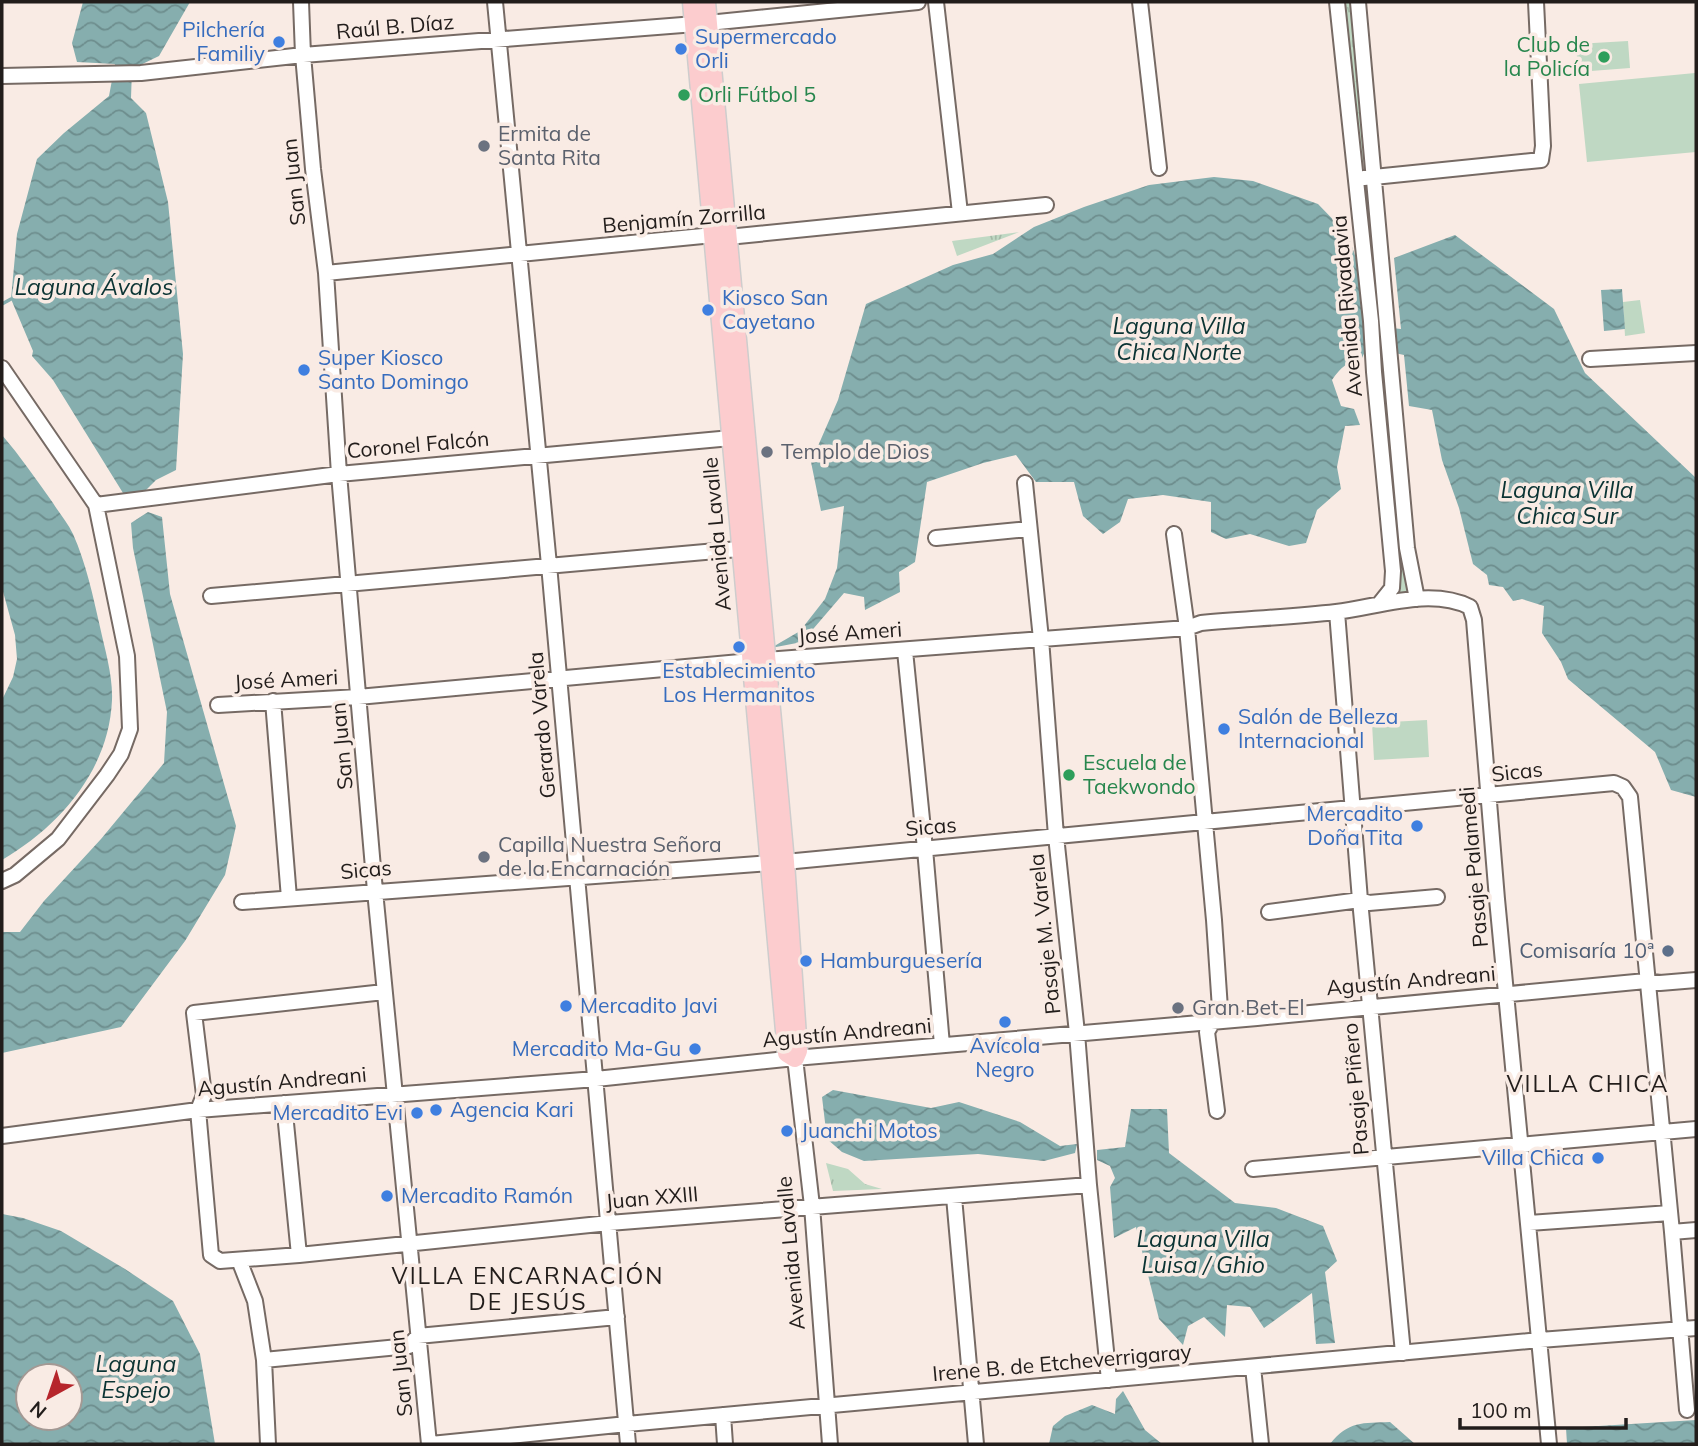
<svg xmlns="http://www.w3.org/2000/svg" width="1698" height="1446" font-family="Mulish,sans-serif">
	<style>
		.grass { fill: url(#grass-tufts) }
		.pitch { fill: #bfd8c3 }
		.water { fill: url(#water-waves); fill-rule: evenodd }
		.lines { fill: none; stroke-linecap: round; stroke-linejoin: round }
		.stream { stroke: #86aeae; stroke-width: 3.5 }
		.minor-casing { stroke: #766a64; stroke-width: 18 }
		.major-casing { stroke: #cecdcd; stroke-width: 21 }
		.minor { stroke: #fff; stroke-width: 14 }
		.major { stroke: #fcccce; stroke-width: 18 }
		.shop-dot { fill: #3f7fe0; stroke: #f9ebe4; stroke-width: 2.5 }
		.leisure-dot { fill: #2e9e5b; stroke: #f9ebe4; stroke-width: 2.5 }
		.worship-dot { fill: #6b7280; stroke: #f9ebe4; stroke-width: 2.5 }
		.service-dot { fill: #5c6f8a; stroke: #f9ebe4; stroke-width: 2.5 }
		.labels { text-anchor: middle; stroke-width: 7; stroke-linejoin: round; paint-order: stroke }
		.street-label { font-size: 21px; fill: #221d1b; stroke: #f9ebe4 }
		.shop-label { font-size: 21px; fill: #366cbe; stroke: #f9ebe4; text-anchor: start }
		.leisure-label { font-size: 21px; fill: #27864d; stroke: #f9ebe4; text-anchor: start }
		.worship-label { font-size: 21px; fill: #5b616d; stroke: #f9ebe4; text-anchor: start }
		.service-label { font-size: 21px; fill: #4e5e75; stroke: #f9ebe4; text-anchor: end }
		.water-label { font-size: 23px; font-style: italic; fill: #0a3333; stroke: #f9ebe4 }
		.neighbourhood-label { font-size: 23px; letter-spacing: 2px; fill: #221d1b; stroke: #f9ebe4 }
	</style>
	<defs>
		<pattern id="grass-tufts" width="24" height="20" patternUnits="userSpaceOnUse" patternTransform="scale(1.75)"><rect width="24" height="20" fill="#bfd8c3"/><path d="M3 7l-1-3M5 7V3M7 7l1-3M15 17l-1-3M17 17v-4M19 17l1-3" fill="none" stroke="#a4b9a7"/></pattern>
		<pattern id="water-waves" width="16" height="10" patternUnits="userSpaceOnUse" patternTransform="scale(1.75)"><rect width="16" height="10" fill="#86aeae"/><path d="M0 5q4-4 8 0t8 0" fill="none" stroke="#6d8d8d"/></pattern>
	</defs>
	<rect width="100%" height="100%" fill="#f9ebe4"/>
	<path class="grass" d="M1344,2H1350L1364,162L1358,161Z
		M1363,198H1370L1410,593L1395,597L1400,581Z
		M1019,232L957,256L952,241Z
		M826,1163L848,1169L865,1184L882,1189L833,1191Z"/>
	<path class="pitch" d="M1628,41L1630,68L1578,72L1576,44Z
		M1695,73L1696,152L1587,162L1579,84Z
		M1640,300L1645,333L1625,336L1623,302Z
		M1427,720L1429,757L1374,760L1372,723Z"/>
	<path class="water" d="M83,2H190L159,56L132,69L131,98L146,113L168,202L183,354L176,470L156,480L143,493H123L53,380L32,356L33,351L11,299L17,234L37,159L64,133L109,96L115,64L77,62L72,43Z
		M1214,177L1253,181L1318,204L1348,235L1362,276L1365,325L1401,329L1394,258L1455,235L1554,309L1585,373L1696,478V797L1671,790L1655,752L1568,679L1561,662L1542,633L1544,606L1522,599L1513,601L1503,587L1489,585L1487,575L1473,564L1459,508L1442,460L1432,410L1409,406L1404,355L1367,347L1362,358C1348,361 1340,368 1332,380L1341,406L1354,409L1360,425L1345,426L1337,467L1341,489L1317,510L1306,543L1289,546L1250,534L1226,539L1211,532V502L1163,495L1128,499L1120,522L1103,534L1083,516L1074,482H1036L1016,455L983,463L927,482L915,562L899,572L900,592L865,610L864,597L844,593L802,642L771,648L800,631L825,599L837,568L844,506L821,511L811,462L838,400L866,304L953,265L993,254L1034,227L1084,207L1149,185Z
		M1622,289L1625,329L1604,331L1601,290Z
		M2,435C20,456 36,479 53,503C59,513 68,523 73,534C86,563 93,596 100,627C105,650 113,676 112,700C109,770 60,826 2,860V700L13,677L17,659L15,635L2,588Z
		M148,512L162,517L170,594L236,826L225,875L185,941L121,1027L2,1053V932H20L44,901L101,839L164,763L167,712L133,548L131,523Z
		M833,1090L931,1108L959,1102L1020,1122L1060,1146L1077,1144L1075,1153L1044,1161L978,1154L864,1161L842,1152L827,1139L822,1097Z
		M1131,1109H1167L1169,1153L1235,1203L1276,1208L1323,1226L1337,1261L1325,1272L1335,1343L1316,1344L1312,1293L1264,1328L1250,1307L1227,1305L1225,1337L1204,1317L1188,1326L1183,1345L1159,1319L1136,1227L1114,1238L1110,1187L1115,1178L1110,1166L1097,1160V1150L1125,1147Z
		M2,1214L23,1218L61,1231L125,1269L173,1301L200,1354L215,1444H2ZM28,1376H70V1418H28Z
		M1123,1391L1145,1430L1162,1444H1049L1053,1426L1065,1416L1092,1405L1115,1414L1116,1399Z
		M1696,1420V1444H1567L1566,1428Z
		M1390,1422L1415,1444H1330C1348,1421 1363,1423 1390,1422Z"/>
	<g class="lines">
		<path class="stream" d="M2,304L11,299"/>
		<defs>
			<path id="minor" d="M301,2L303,55L313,169L326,273L339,474L375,891L429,1444
				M495,2L549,565L628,1444
				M936,2L960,213
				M1140,2L1159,168
				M1337,2L1371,321L1374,372L1393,571L1392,588L1380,603
				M1358,2L1407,548L1417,599
				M2,76L141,73L303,55L708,23L918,2
				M1364,178L1541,160L1543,146L1536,2
				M326,273L713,235L728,237L1046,205
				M1590,359L1696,353
				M2,368L96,505L127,656L130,729L121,754L107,775L58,839L15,875L2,881
				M1025,483L1041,639L1056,836L1077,1033L1089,1185L1109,1380
				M96,505L339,474L742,437
				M1174,534L1187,628L1214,920L1220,1009L1207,1032L1217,1111
				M936,538L1029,529
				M211,596L750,548
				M1337,612L1360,900L1403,1353
				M905,651L925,849L942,1045
				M273,701L289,898
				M218,705L358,697L751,661L1187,628L1201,623C1246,619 1291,617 1336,612C1378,607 1430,587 1470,607L1474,620L1497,899L1549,1444
				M242,902L785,862L1614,783L1623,787L1630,797L1672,1232L1687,1410
				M1269,912L1360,900L1369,903L1437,897
				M384,992L194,1013L204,1095L198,1110L211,1255L220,1261L299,1255L609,1223L1089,1185
				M795,1058L812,1206L830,1444
				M284,1103L299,1255
				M2,1136L198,1110L596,1079L795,1058L1257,1018L1646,981L1660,983L1696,980
				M1253,1169L1696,1129
				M954,1197L976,1444
				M1529,1223L1670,1213
				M1672,1232L1696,1230
				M239,1260L255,1301L264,1360L268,1444
				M264,1360L409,1346L418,1336L617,1317
				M1253,1367L1261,1444
				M723,1415L725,1444
				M431,1444L627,1424L1540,1340L1696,1328"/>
			<path id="major" d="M692,2L787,1053L795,1058L798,1051L785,862L706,2"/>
		</defs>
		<use href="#minor" class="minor-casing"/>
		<use href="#major" class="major-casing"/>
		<use href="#minor" class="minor"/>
		<use href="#major" class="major"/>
	</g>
	<g class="shop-dot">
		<circle cx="279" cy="42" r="7"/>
		<circle cx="681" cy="49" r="7"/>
		<circle cx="708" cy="310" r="7"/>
		<circle cx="304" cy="370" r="7"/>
		<circle cx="739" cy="647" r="7"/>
		<circle cx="1224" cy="729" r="7"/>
		<circle cx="1417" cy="826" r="7"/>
		<circle cx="806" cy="961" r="7"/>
		<circle cx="566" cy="1006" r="7"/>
		<circle cx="1005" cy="1022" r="7"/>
		<circle cx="695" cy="1049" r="7"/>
		<circle cx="436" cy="1110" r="7"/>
		<circle cx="417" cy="1113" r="7"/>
		<circle cx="787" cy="1131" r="7"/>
		<circle cx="1598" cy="1158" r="7"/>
		<circle cx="387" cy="1196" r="7"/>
	</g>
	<g class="leisure-dot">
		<circle cx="1604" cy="57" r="7"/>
		<circle cx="684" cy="95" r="7"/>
		<circle cx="1069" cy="775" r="7"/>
	</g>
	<g class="worship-dot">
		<circle cx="484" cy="146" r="7"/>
		<circle cx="767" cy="452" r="7"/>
		<circle cx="484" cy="857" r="7"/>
		<circle cx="1178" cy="1008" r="7"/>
	</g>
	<circle class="service-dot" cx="1668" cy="951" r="7"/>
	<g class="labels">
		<g class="street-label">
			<text transform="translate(395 27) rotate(-5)" y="7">Raúl B. Díaz</text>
			<text transform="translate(294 182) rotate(-96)" y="7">San Juan</text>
			<text transform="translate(684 219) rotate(-5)" y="7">Benjamín Zorrilla</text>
			<text transform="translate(1347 306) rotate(-95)" y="7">Avenida Rivadavia</text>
			<text transform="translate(418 445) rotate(-5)" y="7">Coronel Falcón</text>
			<text transform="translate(717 534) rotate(-95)" y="7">Avenida Lavalle</text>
			<text transform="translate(850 633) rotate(-4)" y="7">José Ameri</text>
			<text transform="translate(286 680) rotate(-3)" y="7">José Ameri</text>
			<text transform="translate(542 725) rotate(-95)" y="7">Gerardo Varela</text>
			<text transform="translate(342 746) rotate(-95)" y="7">San Juan</text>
			<text transform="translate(1517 772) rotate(-6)" y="7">Sicas</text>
			<text transform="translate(931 827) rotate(-5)" y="7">Sicas</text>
			<text transform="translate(1474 867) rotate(-95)" y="7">Pasaje Palamedi</text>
			<text transform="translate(366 870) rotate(-5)" y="7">Sicas</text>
			<text transform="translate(1045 934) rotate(-96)" y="7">Pasaje M. Varela</text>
			<text transform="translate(1411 981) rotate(-5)" y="7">Agustín Andreani</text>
			<text transform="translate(847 1033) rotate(-5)" y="7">Agustín Andreani</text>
			<text transform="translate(282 1082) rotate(-5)" y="7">Agustín Andreani</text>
			<text transform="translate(1356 1089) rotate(-95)" y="7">Pasaje Piñero</text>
			<text transform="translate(652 1198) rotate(-5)" y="7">Juan XXIII</text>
			<text transform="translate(791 1253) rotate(-95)" y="7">Avenida Lavalle</text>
			<text transform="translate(1062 1363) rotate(-5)" y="7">Irene B. de Etcheverrigaray</text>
			<text transform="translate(401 1373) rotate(-96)" y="7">San Juan</text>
		</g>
		<g class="shop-label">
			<text x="265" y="37" text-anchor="end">Pilchería<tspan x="265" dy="24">Familiy</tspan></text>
			<text x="695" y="44">Supermercado<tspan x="695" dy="24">Orli</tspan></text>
			<text x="722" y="305">Kiosco San<tspan x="722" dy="24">Cayetano</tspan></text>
			<text x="318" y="365">Super Kiosco<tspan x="318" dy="24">Santo Domingo</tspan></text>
			<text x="739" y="678" text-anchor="middle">Establecimiento<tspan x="739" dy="24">Los Hermanitos</tspan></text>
			<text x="1238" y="724">Salón de Belleza<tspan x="1238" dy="24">Internacional</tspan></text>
			<text x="1403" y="821" text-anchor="end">Mercadito<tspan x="1403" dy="24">Doña Tita</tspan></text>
			<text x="820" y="968">Hamburguesería</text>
			<text x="580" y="1013">Mercadito Javi</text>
			<text x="1005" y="1053" text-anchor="middle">Avícola<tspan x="1005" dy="24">Negro</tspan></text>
			<text x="681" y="1056" text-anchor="end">Mercadito Ma-Gu</text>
			<text x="450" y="1117">Agencia Kari</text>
			<text x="403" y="1120" text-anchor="end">Mercadito Evi</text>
			<text x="801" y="1138">Juanchi Motos</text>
			<text x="1584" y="1165" text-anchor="end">Villa Chica</text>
			<text x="401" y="1203">Mercadito Ramón</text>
		</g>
		<g class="leisure-label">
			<text x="1590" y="52" text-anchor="end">Club de<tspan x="1590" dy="24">la Policía</tspan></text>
			<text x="698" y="102">Orli Fútbol 5</text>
			<text x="1083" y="770">Escuela de<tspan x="1083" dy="24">Taekwondo</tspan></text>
		</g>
		<g class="worship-label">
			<text x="498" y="141">Ermita de<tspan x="498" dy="24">Santa Rita</tspan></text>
			<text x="781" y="459">Templo de Dios</text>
			<text x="498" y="852">Capilla Nuestra Señora<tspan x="498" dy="24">de la Encarnación</tspan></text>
			<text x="1192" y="1015">Gran Bet-El</text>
		</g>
		<g class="service-label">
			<text x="1654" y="958">Comisaría 10ª</text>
		</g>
		<g class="water-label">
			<text x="94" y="295">Laguna Ávalos</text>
			<text x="1179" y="334">Laguna Villa<tspan x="1179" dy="26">Chica Norte</tspan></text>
			<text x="1567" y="498">Laguna Villa<tspan x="1567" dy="26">Chica Sur</tspan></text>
			<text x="1203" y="1247">Laguna Villa<tspan x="1203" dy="26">Luisa / Ghio</tspan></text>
			<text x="136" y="1372">Laguna<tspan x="136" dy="26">Espejo</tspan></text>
		</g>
		<g class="neighbourhood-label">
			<text x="1588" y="1092">VILLA CHICA</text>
			<text x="528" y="1284">VILLA ENCARNACIÓN<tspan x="528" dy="26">DE JESÚS</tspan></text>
		</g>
	</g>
	<rect width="1698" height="1446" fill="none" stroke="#221d1b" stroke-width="7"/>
	<g transform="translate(49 1397) rotate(220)"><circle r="33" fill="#f9ebe4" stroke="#a39994" stroke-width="2"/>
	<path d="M0-5L12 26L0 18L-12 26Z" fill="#b6252b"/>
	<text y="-10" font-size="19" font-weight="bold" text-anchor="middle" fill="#221d1b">N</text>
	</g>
	<path d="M1460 1418v10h166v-10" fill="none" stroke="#221d1b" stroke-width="3.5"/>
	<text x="1470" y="1418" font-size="21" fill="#221d1b" stroke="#f9ebe4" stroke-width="5" paint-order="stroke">100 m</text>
</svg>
